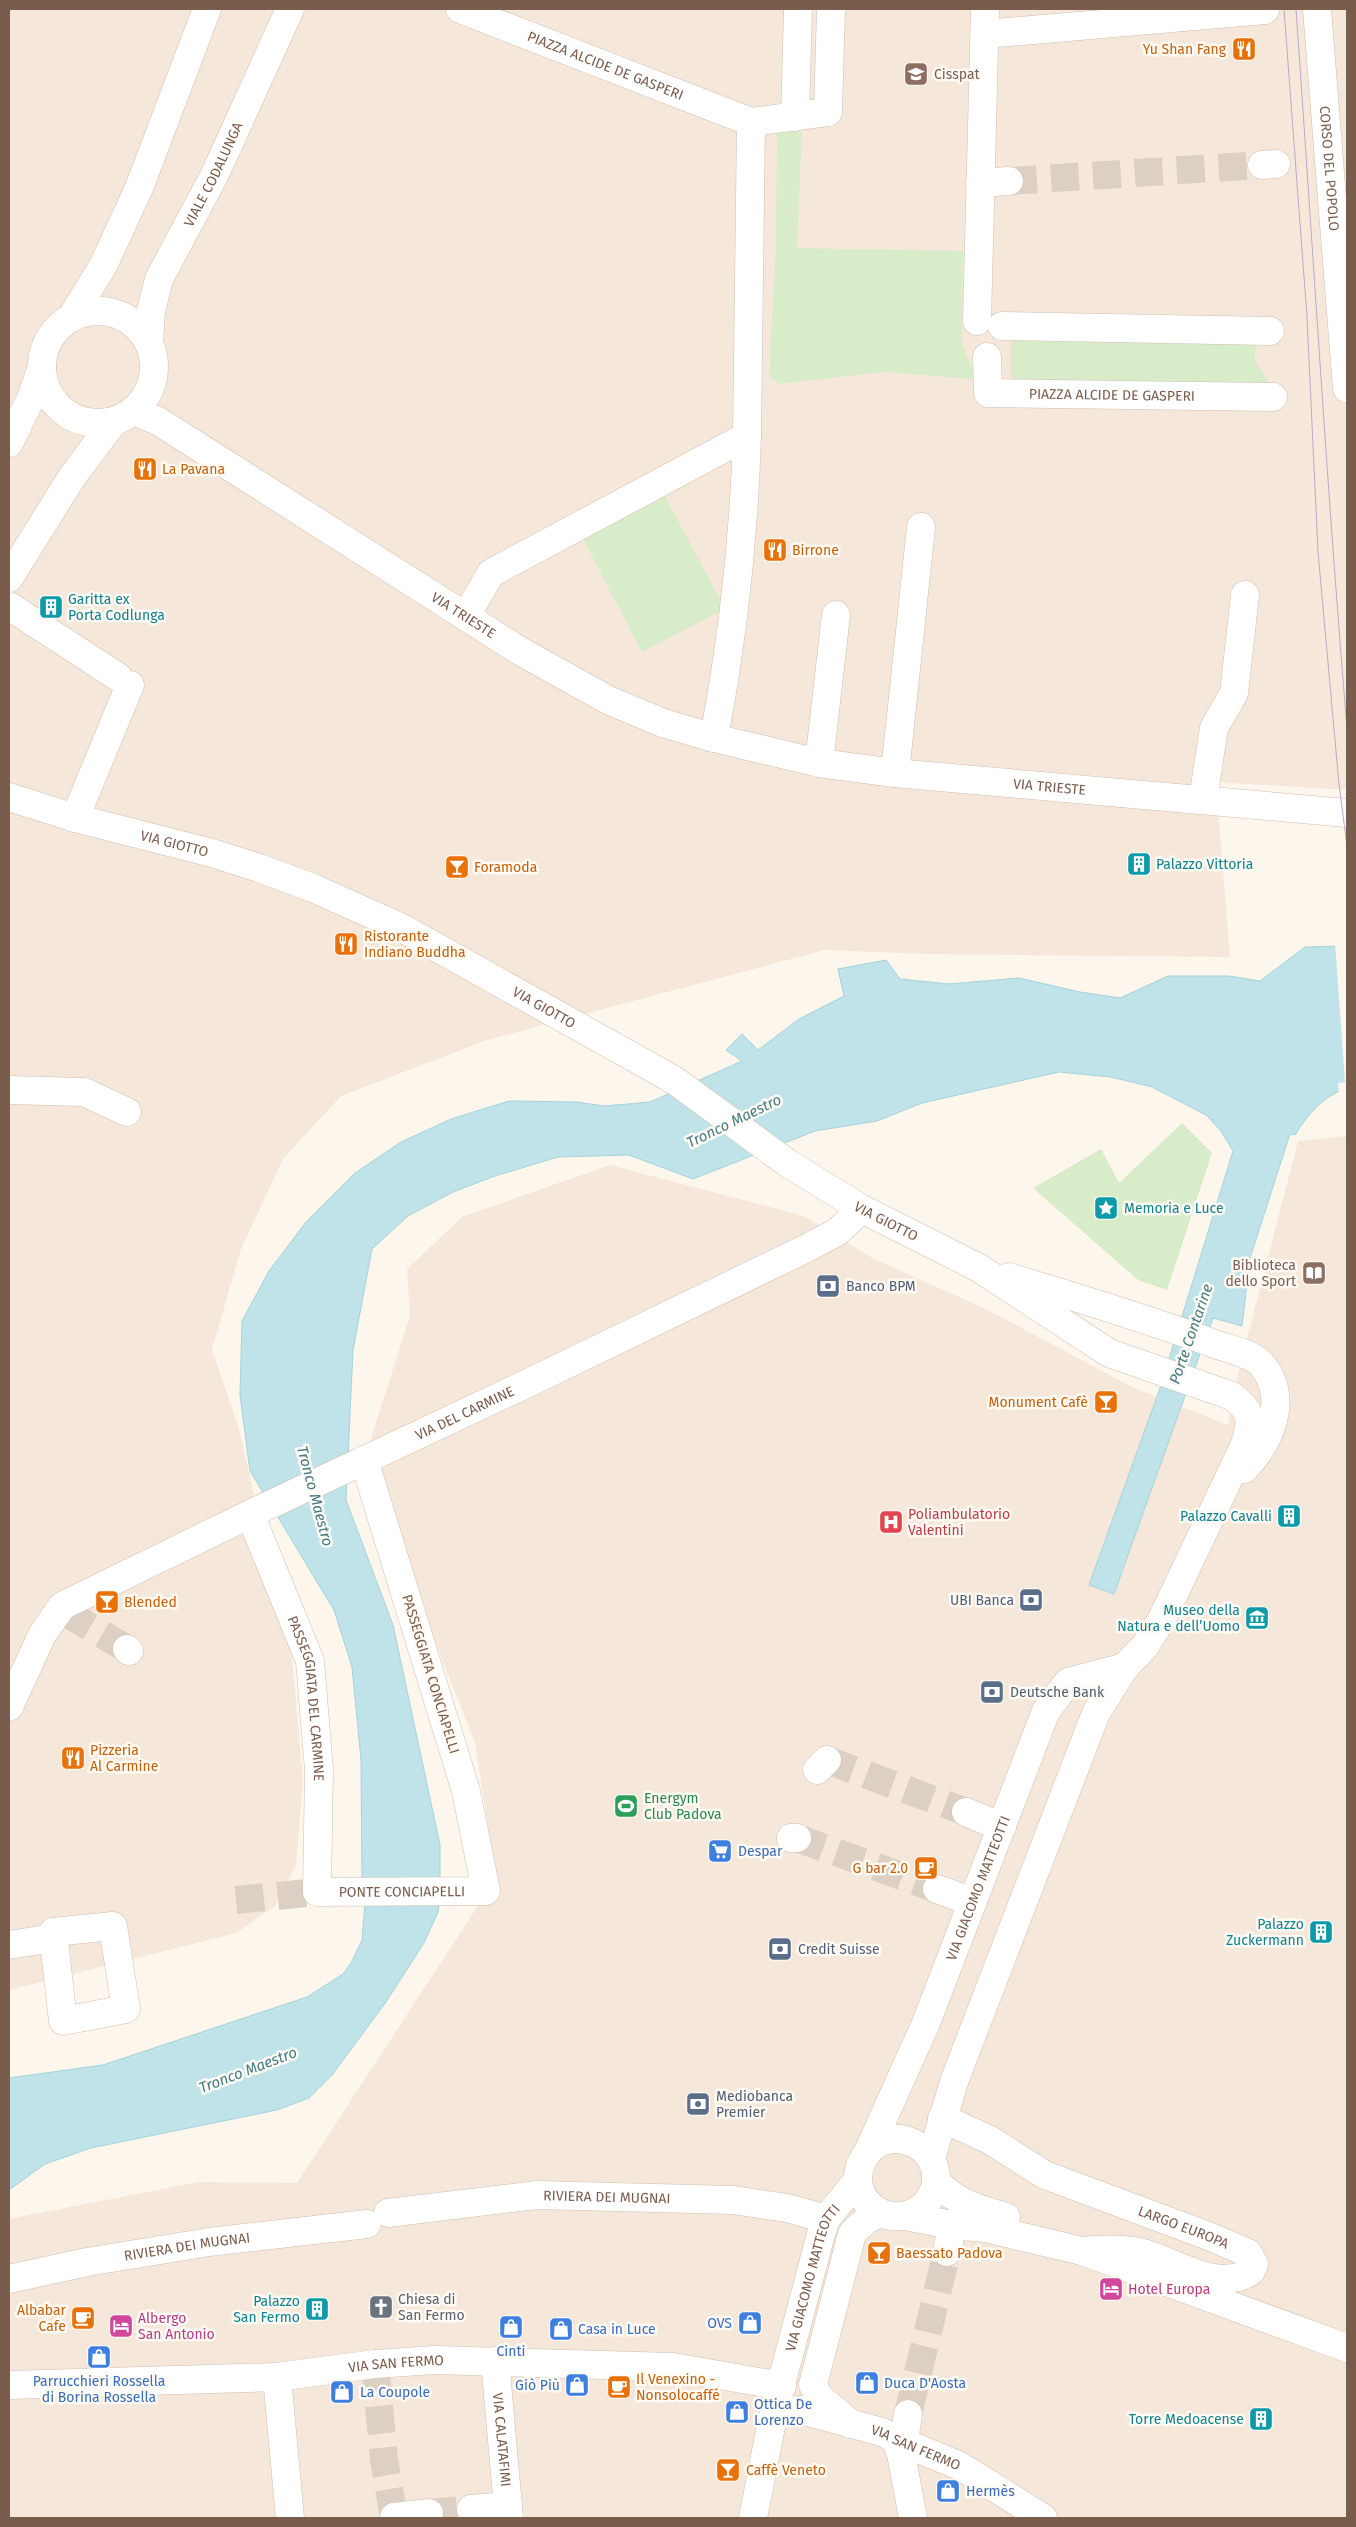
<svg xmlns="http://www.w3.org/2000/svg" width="1356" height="2527" font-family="'Fira Sans',sans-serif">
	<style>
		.residential { fill: #f5e8da }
		.green { fill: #d8ecc9 }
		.water { fill: #bfe3e8; stroke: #a5d3da }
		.pier { fill: #fdf6ec }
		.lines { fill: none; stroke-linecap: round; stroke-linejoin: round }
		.minor-tunnel { stroke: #dcd0c4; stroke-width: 28; stroke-dasharray: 28 14; stroke-linecap: butt }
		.minor-casing { stroke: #d1beb0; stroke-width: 29 }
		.minor { stroke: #fff; stroke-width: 28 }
		.tram { stroke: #b9a8c9; stroke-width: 1 }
		.labels { text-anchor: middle; stroke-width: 5; stroke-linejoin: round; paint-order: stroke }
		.food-label { font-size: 14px; fill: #c56008; stroke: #fffaf3; text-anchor: start }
		.street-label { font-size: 14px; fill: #7a5c4d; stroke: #fffaf3 }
		.education-label { font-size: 14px; fill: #785e54; stroke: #fffaf3; text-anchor: start }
		.culture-label { font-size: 14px; fill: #0d838f; stroke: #fffaf3; text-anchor: end }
		.service-label { font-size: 14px; fill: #4e5e75; stroke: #fffaf3; text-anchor: start }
		.health-label { font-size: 14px; fill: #be3a42; stroke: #fffaf3; text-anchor: start }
		.leisure-label { font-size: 14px; fill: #27864d; stroke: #fffaf3; text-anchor: start }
		.shop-label { font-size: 14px; fill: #366cbe; stroke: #fffaf3; text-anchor: start }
		.hotel-label { font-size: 14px; fill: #b23c85; stroke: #fffaf3; text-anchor: start }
		.worship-label { font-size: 14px; fill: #5b616d; stroke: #fffaf3; text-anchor: start }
		.water-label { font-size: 15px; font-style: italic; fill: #437c86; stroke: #fffaf3 }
	</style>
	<rect width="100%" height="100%" fill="#fdf6ec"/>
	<path class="residential" d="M9,9H1347V790L1216,782L1230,957L927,954L825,950L487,1040L341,1096L283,1159L241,1249L212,1350L238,1425L292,1658L303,1780L296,1865L275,1906L236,1933L9,1990Z
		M1347,1136V2518H9V2219L198,2182L297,2183L496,1878L475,1743L364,1460L410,1316L407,1269L462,1217L610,1165L804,1216L872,1258L990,1311L1132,1387L1228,1425L1238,1374L1298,1141Z"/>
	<path class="green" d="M802,127L797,248L963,251L962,345L973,369V379L883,372L780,384L769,377L776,247L777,130Z
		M1011,335L1261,338C1245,366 1265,366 1272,390L1011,385Z
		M665,496L725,609L642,652L583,539Z
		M1182,1123L1212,1153L1167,1290L1138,1280L1033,1188L1101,1149L1119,1183Z"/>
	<path class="water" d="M1347,946V1088C1323,1096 1308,1114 1295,1135L1290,1134L1250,1258L1242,1326L1213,1318L1114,1594L1089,1585L1159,1391L1233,1151L1221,1131L1206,1115L1152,1087L1111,1077L1059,1072L922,1103L877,1121L815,1131L693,1179L629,1155L558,1157L495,1176L453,1192L408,1216L372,1249L353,1350L346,1500L393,1625L440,1845V1897L438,1912L424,1943L386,2002L332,2075L309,2098L277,2110L91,2148L45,2164L9,2190V2078L103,2065L307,1997L343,1974L351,1963L362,1940L365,1903L362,1881L361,1760L352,1667L334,1610L250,1471L240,1395L242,1321L269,1271L306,1222L355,1173L401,1142L451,1119L509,1101L576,1102L605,1106L650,1102L742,1061L726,1050L742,1034L758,1050L799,1019L844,996L838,969L886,960L900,979L949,984L1019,978L1080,992L1120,998L1168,976H1229L1260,981L1305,947Z"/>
	<path class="pier" d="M1335,943H1347V1091L1339,1094L1338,1083L1345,1082Z"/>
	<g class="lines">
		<path class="minor-tunnel" d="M1009,181L1262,165
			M66,1613L127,1649
			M827,1760L966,1812
			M797,1838L937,1889
			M236,1900L317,1892
			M375,2364L384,2459L394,2518
			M908,2414L947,2252
			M429,2513L471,2509"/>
		<defs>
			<g id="minor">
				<path id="s1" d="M460,9L751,122L828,112L831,9"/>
				<path id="s2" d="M1317,9L1347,388"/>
				<path d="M985,34L1265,10"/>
				<path d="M795,117L798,9"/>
				<path d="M1262,165L1276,164"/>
				<path d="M980,183L1009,181"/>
				<circle cx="98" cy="367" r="56"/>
				<path d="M71,318L103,266L139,188L207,9"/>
				<path d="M977,321L985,9"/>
				<path d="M1002,326L1270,331"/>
				<path id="s3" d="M149,341L151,311L159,279L215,174L290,9"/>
				<path id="s4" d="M987,357L988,393L1273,397"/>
				<path id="s5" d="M133,411L158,421L520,651L608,700L663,723L714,738L819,763L895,773L1347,813"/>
				<path d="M9,443L31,398L42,367"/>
				<path d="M9,578L72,477L114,421"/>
				<path d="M9,606L118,677"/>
				<path d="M466,616L491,573L747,436L751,122"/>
				<path d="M714,738C733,638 744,538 747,436"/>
				<path d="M819,763L836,615"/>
				<path d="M895,773L921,527"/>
				<path id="s6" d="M9,797L75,818L212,853L259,868L313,888L402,928L674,1080L786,1162L862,1209L979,1268L1109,1353L1232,1396C1253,1412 1252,1420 1245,1444L1162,1619L1145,1646L1125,1667L1096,1713L955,2079L931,2158"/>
				<path d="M1203,799L1214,728L1234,693L1245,595"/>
				<path d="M75,818L130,685"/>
				<path d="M9,1090L84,1092L127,1112"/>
				<path d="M1009,1277C1077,1298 1145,1318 1212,1343C1227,1349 1253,1353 1263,1366C1289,1400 1270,1443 1244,1469"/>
				<path id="s7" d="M250,1514L310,1661L319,1770L317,1892L486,1891L466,1791L364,1460"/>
				<path d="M127,1649L129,1651"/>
				<path id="s8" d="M9,1707L42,1635L62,1606L250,1514L524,1385L807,1248L837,1232L862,1209"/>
				<path d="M817,1770L827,1760"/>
				<path d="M966,1812L1002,1827"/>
				<path d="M791,1838H797"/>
				<path d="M937,1889L973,1902"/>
				<path d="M113,1926L126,2009L63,2021L53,1932Z"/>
				<path d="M9,1945L53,1938"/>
				<path id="s9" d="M942,2118L990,2140L1045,2175L1211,2237L1248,2253L1254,2264L1251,2271C1217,2294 1174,2260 1139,2252C1119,2248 1101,2249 1082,2251"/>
				<path id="s10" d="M868,2152L926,2023L1046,1711L1068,1682L1125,1667"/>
				<path d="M936,2182C962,2206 974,2207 1006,2217"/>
				<path id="s11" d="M388,2213L537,2195L733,2200L787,2208L826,2219"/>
				<path d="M905,2216L952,2225L985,2228L1082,2251L1347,2348"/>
				<path d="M947,2252L952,2225"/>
				<path id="s12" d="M9,2279L87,2262L209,2242L367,2224"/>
				<path id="s13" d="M495,2361L509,2518"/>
				<path d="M277,2377L290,2518"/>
				<path id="s14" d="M9,2385L277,2377L375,2364L435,2360L673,2367L782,2386"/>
				<path id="s15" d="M774,2411L801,2410L882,2432L895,2439L960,2466L1043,2518"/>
				<path d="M851,2424L819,2397L813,2385L852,2234C859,2226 869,2216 880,2214C883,2213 887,2216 891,2216C906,2218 922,2211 930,2198C937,2187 938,2173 932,2161C928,2153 922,2147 913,2143C867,2122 834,2189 881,2213"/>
				<path d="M895,2439L901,2454L913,2518"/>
				<path d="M904,2442L908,2414"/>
				<path d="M471,2509L508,2506"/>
				<path d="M394,2517L429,2513"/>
				<path id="s16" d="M753,2518L774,2411L821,2234L826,2219L858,2180"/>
			</g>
		</defs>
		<use href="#minor" class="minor-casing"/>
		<use href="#minor" class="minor"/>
		<path class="tram" d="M1284,9L1307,317L1318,552L1339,784L1347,846
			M1296,9C1313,249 1327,489 1347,729"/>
	</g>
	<defs>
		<symbol id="restaurant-square" viewBox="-11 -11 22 22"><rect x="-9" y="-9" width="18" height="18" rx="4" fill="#e8710a" stroke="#fffaf3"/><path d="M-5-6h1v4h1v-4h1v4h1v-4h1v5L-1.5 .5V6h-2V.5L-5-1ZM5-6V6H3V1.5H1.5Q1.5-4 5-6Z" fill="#fff"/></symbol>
		<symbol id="university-square" viewBox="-11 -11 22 22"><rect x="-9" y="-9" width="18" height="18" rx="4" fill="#8d6e63" stroke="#fffaf3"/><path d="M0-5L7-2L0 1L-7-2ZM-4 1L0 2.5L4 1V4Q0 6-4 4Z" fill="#fff"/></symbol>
		<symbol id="building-square" viewBox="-11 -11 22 22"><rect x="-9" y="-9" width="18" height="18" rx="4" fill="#0f9aa8" stroke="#fffaf3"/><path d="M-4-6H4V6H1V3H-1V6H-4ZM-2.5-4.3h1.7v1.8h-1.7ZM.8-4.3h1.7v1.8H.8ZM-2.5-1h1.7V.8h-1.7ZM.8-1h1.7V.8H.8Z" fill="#fff"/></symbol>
		<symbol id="bar-square" viewBox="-11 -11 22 22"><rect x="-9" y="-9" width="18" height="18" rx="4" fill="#e8710a" stroke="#fffaf3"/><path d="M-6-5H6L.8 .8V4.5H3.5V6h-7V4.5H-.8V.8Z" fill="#fff"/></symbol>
		<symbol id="sight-square" viewBox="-11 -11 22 22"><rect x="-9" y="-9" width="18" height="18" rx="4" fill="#0f9aa8" stroke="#fffaf3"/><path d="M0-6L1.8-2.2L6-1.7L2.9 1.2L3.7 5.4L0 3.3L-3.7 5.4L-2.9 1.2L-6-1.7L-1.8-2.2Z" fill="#fff"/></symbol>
		<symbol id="library-square" viewBox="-11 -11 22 22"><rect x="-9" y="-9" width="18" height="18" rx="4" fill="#8d6e63" stroke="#fffaf3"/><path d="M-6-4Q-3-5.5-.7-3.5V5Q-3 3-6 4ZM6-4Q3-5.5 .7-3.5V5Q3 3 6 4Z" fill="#fff"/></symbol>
		<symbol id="bank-square" viewBox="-11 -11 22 22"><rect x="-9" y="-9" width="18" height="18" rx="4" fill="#5c6f8a" stroke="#fffaf3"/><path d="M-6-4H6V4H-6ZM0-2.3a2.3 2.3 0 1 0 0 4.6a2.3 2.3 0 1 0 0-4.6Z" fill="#fff"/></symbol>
		<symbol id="hospital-square" viewBox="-11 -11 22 22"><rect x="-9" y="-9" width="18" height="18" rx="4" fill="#e0444e" stroke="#fffaf3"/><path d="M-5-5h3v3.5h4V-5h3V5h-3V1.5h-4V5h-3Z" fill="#fff"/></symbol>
		<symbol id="museum-square" viewBox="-11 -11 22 22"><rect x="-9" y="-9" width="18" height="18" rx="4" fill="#0f9aa8" stroke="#fffaf3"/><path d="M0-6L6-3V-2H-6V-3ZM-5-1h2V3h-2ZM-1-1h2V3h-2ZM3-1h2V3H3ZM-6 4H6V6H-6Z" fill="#fff"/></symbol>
		<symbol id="stadium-square" viewBox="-11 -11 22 22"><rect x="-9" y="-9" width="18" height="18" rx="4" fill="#2e9e5b" stroke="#fffaf3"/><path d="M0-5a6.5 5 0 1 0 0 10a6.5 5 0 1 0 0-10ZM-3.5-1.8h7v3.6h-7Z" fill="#fff"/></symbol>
		<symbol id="supermarket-square" viewBox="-11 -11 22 22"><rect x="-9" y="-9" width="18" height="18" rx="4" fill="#3f7fe0" stroke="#fffaf3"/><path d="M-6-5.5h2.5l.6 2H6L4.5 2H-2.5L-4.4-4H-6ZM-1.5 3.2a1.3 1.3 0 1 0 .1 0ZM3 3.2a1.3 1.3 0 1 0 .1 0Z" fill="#fff"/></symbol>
		<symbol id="cafe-square" viewBox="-11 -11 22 22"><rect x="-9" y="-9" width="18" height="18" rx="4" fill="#e8710a" stroke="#fffaf3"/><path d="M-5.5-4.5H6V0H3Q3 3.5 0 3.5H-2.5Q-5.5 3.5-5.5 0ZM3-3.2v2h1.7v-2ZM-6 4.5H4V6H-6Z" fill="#fff"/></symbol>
		<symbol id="hotel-square" viewBox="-11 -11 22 22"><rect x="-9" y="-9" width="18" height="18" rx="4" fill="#d1479c" stroke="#fffaf3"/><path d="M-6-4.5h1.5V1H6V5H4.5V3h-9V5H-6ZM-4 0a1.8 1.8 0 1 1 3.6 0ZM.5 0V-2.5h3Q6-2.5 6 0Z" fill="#fff"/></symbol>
		<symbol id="church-square" viewBox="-11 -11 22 22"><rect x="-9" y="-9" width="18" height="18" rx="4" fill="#6b7280" stroke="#fffaf3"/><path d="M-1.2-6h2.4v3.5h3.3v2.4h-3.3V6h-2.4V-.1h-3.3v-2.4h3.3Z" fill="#fff"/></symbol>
		<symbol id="shop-square" viewBox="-11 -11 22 22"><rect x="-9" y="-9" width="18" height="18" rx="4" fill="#3f7fe0" stroke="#fffaf3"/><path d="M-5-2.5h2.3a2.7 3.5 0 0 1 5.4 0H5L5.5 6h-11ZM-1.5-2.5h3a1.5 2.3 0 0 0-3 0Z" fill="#fff"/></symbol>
	</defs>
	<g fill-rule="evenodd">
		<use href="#restaurant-square" x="1230" y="35" width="28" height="28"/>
		<use href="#university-square" x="902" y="60" width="28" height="28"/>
		<use href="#restaurant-square" x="131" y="455" width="28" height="28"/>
		<use href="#restaurant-square" x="761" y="536" width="28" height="28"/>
		<use href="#building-square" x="37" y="593" width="28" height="28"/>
		<use href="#building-square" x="1125" y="850" width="28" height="28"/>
		<use href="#bar-square" x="443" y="853" width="28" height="28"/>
		<use href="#restaurant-square" x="332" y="930" width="28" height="28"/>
		<use href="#sight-square" x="1092" y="1194" width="28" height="28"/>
		<use href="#library-square" x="1300" y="1259" width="28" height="28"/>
		<use href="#bank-square" x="814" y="1272" width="28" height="28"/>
		<use href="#bar-square" x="1092" y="1388" width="28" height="28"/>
		<use href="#building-square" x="1275" y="1502" width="28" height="28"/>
		<use href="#hospital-square" x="877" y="1508" width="28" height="28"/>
		<use href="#bank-square" x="1017" y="1586" width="28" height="28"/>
		<use href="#bar-square" x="93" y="1588" width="28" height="28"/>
		<use href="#museum-square" x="1243" y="1604" width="28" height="28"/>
		<use href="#bank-square" x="978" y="1678" width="28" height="28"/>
		<use href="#restaurant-square" x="59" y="1744" width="28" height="28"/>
		<use href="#stadium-square" x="612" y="1792" width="28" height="28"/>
		<use href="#supermarket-square" x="706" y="1837" width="28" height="28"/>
		<use href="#cafe-square" x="912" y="1854" width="28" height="28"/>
		<use href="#building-square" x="1307" y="1918" width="28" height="28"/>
		<use href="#bank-square" x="766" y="1935" width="28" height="28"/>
		<use href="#bank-square" x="684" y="2090" width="28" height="28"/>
		<use href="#bar-square" x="865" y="2239" width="28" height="28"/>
		<use href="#hotel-square" x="1097" y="2275" width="28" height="28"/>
		<use href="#church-square" x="367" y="2293" width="28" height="28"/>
		<use href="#building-square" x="303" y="2295" width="28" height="28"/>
		<use href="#cafe-square" x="69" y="2304" width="28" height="28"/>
		<use href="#shop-square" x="736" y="2309" width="28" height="28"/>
		<use href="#hotel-square" x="107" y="2312" width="28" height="28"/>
		<use href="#shop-square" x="497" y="2313" width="28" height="28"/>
		<use href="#shop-square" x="547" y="2315" width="28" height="28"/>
		<use href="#shop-square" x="85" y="2343" width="28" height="28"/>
		<use href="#shop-square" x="853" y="2369" width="28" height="28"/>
		<use href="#shop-square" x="563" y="2371" width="28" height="28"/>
		<use href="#cafe-square" x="605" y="2373" width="28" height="28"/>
		<use href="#shop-square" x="328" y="2378" width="28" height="28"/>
		<use href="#shop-square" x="723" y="2398" width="28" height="28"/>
		<use href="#building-square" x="1247" y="2405" width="28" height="28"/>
		<use href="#bar-square" x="714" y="2456" width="28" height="28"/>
		<use href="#shop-square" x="934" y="2477" width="28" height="28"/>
	</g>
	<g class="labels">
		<g class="food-label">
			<text x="1226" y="54" text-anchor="end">Yu Shan Fang</text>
			<text x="162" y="474">La Pavana</text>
			<text x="792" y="555">Birrone</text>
			<text x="474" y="872">Foramoda</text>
			<text x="364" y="941">Ristorante<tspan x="364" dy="16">Indiano Buddha</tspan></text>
			<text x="1088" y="1407" text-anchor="end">Monument Cafè</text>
			<text x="124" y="1607">Blended</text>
			<text x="90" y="1755">Pizzeria<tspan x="90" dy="16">Al Carmine</tspan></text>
			<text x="908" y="1873" text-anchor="end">G bar 2.0</text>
			<text x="896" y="2258">Baessato Padova</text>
			<text x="66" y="2315" text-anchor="end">Albabar<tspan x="66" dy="16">Cafe</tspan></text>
			<text x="636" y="2384">Il Venexino -<tspan x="636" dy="16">Nonsolocaffé</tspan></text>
			<text x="746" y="2475">Caffè Veneto</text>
		</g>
		<g class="street-label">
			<text dy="5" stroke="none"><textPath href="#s1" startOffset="156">PIAZZA ALCIDE DE GASPERI</textPath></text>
			<text dy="5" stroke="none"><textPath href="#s2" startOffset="160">CORSO DEL POPOLO</textPath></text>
			<text dy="5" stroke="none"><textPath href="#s3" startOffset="181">VIALE CODALUNGA</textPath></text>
			<text dy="5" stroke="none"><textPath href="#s4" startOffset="160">PIAZZA ALCIDE DE GASPERI</textPath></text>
			<text dy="5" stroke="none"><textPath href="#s5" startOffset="389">VIA TRIESTE</textPath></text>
			<text dy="5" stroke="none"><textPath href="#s5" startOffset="1009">VIA TRIESTE</textPath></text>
			<text dy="5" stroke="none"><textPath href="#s6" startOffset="172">VIA GIOTTO</textPath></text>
			<text dy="5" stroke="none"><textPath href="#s6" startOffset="578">VIA GIOTTO</textPath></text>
			<text dy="5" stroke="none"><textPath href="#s6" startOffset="982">VIA GIOTTO</textPath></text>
			<text dy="5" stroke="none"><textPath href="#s8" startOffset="561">VIA DEL CARMINE</textPath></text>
			<text transform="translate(431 1674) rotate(73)" y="5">PASSEGGIATA CONCIAPELLI</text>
			<text dy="5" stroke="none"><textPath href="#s7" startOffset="195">PASSEGGIATA DEL CARMINE</textPath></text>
			<text dy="5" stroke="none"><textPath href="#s10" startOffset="286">VIA GIACOMO MATTEOTTI</textPath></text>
			<text dy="5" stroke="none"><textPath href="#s7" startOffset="475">PONTE CONCIAPELLI</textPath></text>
			<text dy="5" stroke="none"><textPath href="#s11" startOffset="220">RIVIERA DEI MUGNAI</textPath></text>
			<text dy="5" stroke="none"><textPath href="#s9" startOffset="266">LARGO EUROPA</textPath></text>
			<text dy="5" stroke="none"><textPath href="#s12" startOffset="181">RIVIERA DEI MUGNAI</textPath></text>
			<text dy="5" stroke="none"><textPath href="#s16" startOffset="248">VIA GIACOMO MATTEOTTI</textPath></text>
			<text dy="5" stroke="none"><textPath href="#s14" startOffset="388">VIA SAN FERMO</textPath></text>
			<text dy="5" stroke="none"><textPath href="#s13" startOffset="79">VIA CALATAFIMI</textPath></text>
			<text dy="5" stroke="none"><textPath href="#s15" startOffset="148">VIA SAN FERMO</textPath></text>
		</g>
		<g class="education-label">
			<text x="934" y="79">Cisspat</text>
			<text x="1296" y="1270" text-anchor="end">Biblioteca<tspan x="1296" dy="16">dello Sport</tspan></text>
		</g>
		<g class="culture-label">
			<text x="68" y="604" text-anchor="start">Garitta ex<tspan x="68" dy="16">Porta Codlunga</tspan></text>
			<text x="1156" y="869" text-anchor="start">Palazzo Vittoria</text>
			<text x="1124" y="1213" text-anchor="start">Memoria e Luce</text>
			<text x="1272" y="1521">Palazzo Cavalli</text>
			<text x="1240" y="1615">Museo della<tspan x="1240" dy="16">Natura e dell’Uomo</tspan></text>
			<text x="1304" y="1929">Palazzo<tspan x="1304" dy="16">Zuckermann</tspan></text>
			<text x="300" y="2306">Palazzo<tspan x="300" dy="16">San Fermo</tspan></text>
			<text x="1244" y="2424">Torre Medoacense</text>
		</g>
		<g class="service-label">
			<text x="846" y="1291">Banco BPM</text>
			<text x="1014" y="1605" text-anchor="end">UBI Banca</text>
			<text x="1010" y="1697">Deutsche Bank</text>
			<text x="798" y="1954">Credit Suisse</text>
			<text x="716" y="2101">Mediobanca<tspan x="716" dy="16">Premier</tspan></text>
		</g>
		<g class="health-label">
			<text x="908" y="1519">Poliambulatorio<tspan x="908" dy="16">Valentini</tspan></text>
		</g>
		<g class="leisure-label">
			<text x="644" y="1803">Energym<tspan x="644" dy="16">Club Padova</tspan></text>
		</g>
		<g class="shop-label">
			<text x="738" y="1856">Despar</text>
			<text x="732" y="2328" text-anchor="end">OVS</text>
			<text x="578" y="2334">Casa in Luce</text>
			<text x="511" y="2356" text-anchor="middle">Cinti</text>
			<text x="99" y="2386" text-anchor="middle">Parrucchieri Rossella<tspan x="99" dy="16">di Borina Rossella</tspan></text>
			<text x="884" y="2388">Duca D'Aosta</text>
			<text x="560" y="2390" text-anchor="end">Giò Più</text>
			<text x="360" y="2397">La Coupole</text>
			<text x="754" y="2409">Ottica De<tspan x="754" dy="16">Lorenzo</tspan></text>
			<text x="966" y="2496">Hermès</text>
		</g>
		<g class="hotel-label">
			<text x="1128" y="2294">Hotel Europa</text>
			<text x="138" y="2323">Albergo<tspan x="138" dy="16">San Antonio</tspan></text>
		</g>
		<g class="worship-label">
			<text x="398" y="2304">Chiesa di<tspan x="398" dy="16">San Fermo</tspan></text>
		</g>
		<g class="water-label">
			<text transform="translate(734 1121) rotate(-26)" y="5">Tronco Maestro</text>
			<text transform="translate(1191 1334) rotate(-71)" y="5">Porte Contarine</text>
			<text transform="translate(315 1496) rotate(75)" y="5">Tronco Maestro</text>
			<text transform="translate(248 2070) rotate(-21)" y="5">Tronco Maestro</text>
		</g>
	</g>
	<rect width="1356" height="2527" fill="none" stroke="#7a5c4d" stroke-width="20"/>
</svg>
